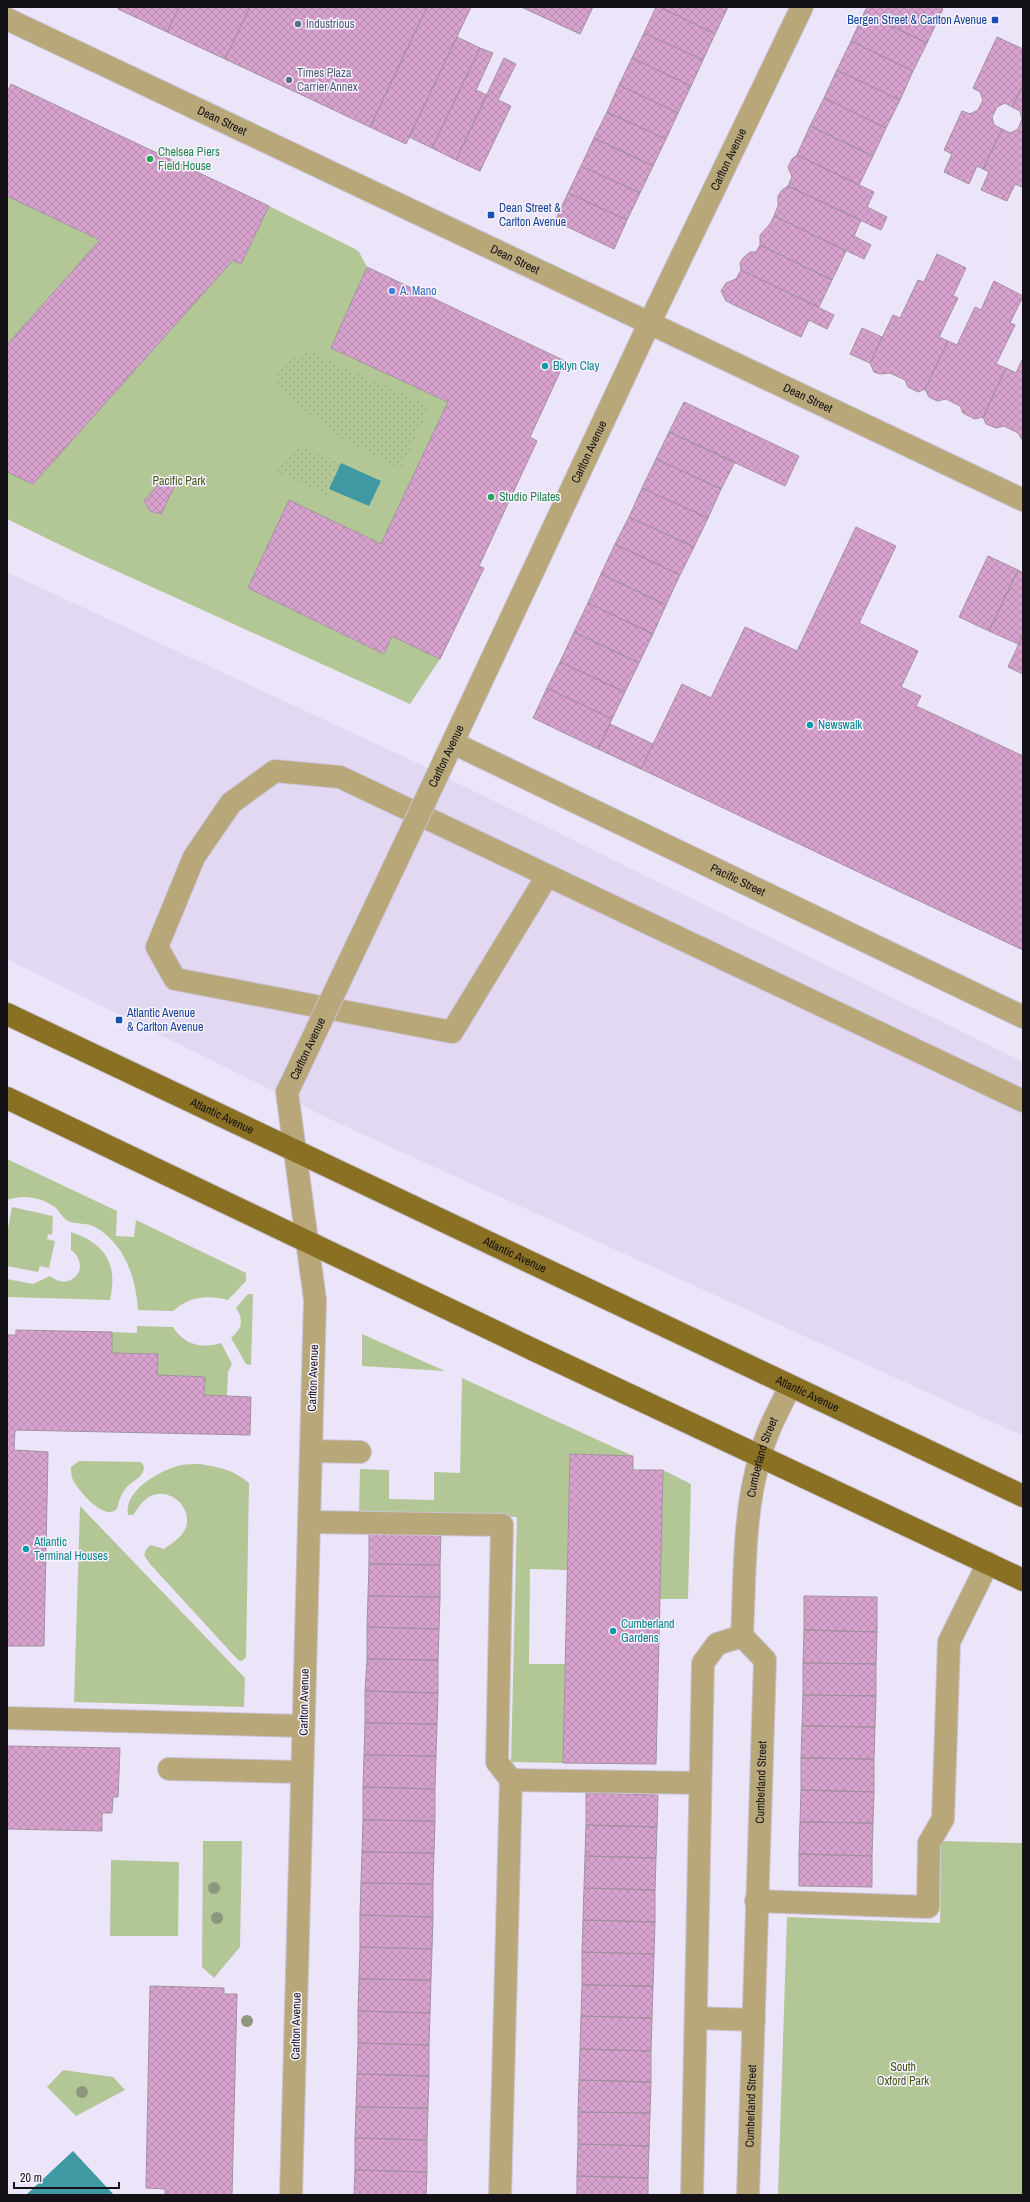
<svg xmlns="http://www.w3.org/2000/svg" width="1030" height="2202" font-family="'Archivo Narrow',sans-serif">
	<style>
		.built { fill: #e3d8f2 }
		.green { fill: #b2c795 }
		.garden { fill: url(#garden-dots) }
		.water { fill: #3e99a2 }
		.building { fill: url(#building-cross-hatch); stroke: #a2919f }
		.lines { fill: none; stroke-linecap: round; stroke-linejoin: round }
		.minor-casing { stroke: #c9c2d4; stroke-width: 24 }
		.major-casing { stroke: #c9c2d4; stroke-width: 24 }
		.minor { stroke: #b8a779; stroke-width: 22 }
		.major { stroke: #8a7022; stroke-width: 22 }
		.minor-bridge-casing { stroke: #c9c2d4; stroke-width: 24; stroke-linecap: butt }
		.minor-bridge { stroke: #b8a779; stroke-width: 22 }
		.tree { fill: #8e977d }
		.transit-dot { fill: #1a4fb4; stroke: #f8f3ff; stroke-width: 1.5 }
		.service-dot { fill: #5c6f8a; stroke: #f8f3ff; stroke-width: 1.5 }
		.leisure-dot { fill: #2e9e5b; stroke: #f8f3ff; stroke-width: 1.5 }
		.shop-dot { fill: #3f7fe0; stroke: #f8f3ff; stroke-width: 1.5 }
		.culture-dot { fill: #0f9aa8; stroke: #f8f3ff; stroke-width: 1.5 }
		.labels { text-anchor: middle; stroke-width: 3; stroke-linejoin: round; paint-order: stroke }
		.transit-label { font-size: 12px; fill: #164399; stroke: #f8f3ff; text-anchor: start }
		.service-label { font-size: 12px; fill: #4e5e75; stroke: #f8f3ff; text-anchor: start }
		.street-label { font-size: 12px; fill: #141117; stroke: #f8f3ff }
		.leisure-label { font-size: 12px; fill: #27864d; stroke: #f8f3ff; text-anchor: start }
		.shop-label { font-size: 12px; fill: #366cbe; stroke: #f8f3ff; text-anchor: start }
		.culture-label { font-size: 12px; fill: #0d838f; stroke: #f8f3ff; text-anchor: start }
		.park-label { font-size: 12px; fill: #425818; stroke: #f8f3ff }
	</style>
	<defs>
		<pattern id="garden-dots" width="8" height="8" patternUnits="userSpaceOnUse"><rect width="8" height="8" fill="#b2c795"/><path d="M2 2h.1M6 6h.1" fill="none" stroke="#98aa80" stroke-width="1.8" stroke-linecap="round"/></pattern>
		<pattern id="building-cross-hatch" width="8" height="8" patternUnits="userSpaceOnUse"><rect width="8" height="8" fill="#d8a2ce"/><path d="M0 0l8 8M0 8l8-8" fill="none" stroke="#b88ab0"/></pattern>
	</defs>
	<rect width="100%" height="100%" fill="#ece4f8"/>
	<path class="built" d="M7,572L415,762L1023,1062V1436L336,1122L7,959Z"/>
	<path class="green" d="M7,196L100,240L7,345Z
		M269,206L355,249L359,252L367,267L331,348L448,402L381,544L289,500L248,588L384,654L392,636L440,659L410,704L79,554L7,519V472L33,484L233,260L241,264Z
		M7,1159L117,1211L116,1236L134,1237L136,1220L246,1273V1281L228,1300C207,1295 190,1296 173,1311L138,1310C136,1278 125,1244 95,1227C87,1222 73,1225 66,1220C62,1217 59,1211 56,1208C42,1197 23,1194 7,1200Z
		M12,1207L53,1216L52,1235L48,1234L47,1239L55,1241L49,1268L40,1266L38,1272L7,1266V1234Z
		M71,1232C106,1244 118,1264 110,1300L7,1297V1279L33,1284L50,1276C70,1293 93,1267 71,1250Z
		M248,1294H253L251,1365L246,1364L231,1338C242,1329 244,1320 236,1308Z
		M137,1326L173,1327C184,1345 202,1349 221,1343L232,1364L228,1372L227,1396L204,1395V1377L157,1375L158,1354L112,1353V1332L137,1333Z
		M362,1334L445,1371L362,1366Z
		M462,1378L633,1456L570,1454L567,1570L530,1569L529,1664H565L563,1763L511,1762L517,1517L359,1514L360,1469L389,1470V1499L434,1500V1472L460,1473Z
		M79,1461L141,1462L144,1466C144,1478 133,1480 126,1488C121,1494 119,1501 117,1509C104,1521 81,1493 74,1482C71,1477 71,1472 71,1467Z
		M200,1464C219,1467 234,1470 249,1483L246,1657L242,1661L238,1660L150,1564L144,1555L147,1548L151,1545L164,1549C172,1543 183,1537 186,1527C192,1508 172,1489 153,1495C144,1498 138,1508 133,1515H128C123,1490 161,1470 181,1465C187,1464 194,1464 200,1464Z
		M663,1470L691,1484L688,1599H660Z
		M80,1506L245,1678L244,1707L74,1702Z
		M203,1841H242L240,1947L214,1978L202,1967Z
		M941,1841L1023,1843V2195H778L787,1917L940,1923Z
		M111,1860L179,1862L178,1936H110Z
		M63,2070L113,2077L125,2090L76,2116L47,2087Z"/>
	<path class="garden" d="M308,350L431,407L401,471L329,431L277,385L275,376C283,361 294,357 308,350Z
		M300,446L341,463L326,495L277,473V467L296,447Z"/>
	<path class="water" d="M341,463L381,481L369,506L329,489Z
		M73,2151L114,2195H26Z"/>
	<path class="building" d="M119,7H179L167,32L118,9Z
		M179,7H250L225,59L167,32Z
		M250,7H427L370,127L225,59Z
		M427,7H471L406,144L370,127Z
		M521,7H593L580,34Z
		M656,7H660L715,34L703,60L644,33Z
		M660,7H728L715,34Z
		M867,7H938L943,9L927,43L864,13Z
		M864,13L927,43L913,71L851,41Z
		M644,33L703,60L691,86L632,58Z
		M457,37L480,48L432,148L409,137Z
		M997,37L1023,49V85L1012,107L1005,103L997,107L992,117L994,125L1002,129L983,169L977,166L969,184L944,172L952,154L944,150L962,111L970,114L978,110L983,100L980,92L973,88Z
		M851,41L913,71L900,100L837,70Z
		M480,48L493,53L476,90L487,95L456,160L432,148Z
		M504,58L516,64L498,100L511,106L480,171L456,160Z
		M632,58L691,86L678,113L619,85Z
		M837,70L900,100L886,128L824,98Z
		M11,84L269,206L241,264L233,260L33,484L7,472V345L100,240L7,196V93Z
		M619,85L678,113L666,139L607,112Z
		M1023,85V184L1022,187L1015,184L1007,201L981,190L989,172L983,169L1002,129L1010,133L1018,129L1022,119L1020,111L1012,107Z
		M824,98L886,128L873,156L810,126Z
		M607,112L666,139L653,166L594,138Z
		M810,126L873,156L859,185L797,155Z
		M594,138L653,166L640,193L581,166Z
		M797,155L874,192L867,207L887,217L881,230L788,186L792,177L788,167L792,159Z
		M581,166L640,193L627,220L568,193Z
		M788,186L861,220L854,236L871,245L864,259L774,216L778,206V196L782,190Z
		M568,193L627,220L614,249L555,221Z
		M774,216L846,251L832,280L760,245V235L770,224Z
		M760,245L832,280L819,307L741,270L740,263L743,258L750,252H756Z
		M937,254L966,268L953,296L958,298L939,337L948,341L925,389L918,392L908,387L905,380L890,373L880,374L874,372L870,363L893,315L900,318L918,280L924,282Z
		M367,267L565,361L530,437L537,441L479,566L484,568L440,659L392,636L384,654L248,588L289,500L381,544L448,402L331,348Z
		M741,270L834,315L827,329L809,320L801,337L726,301L721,291L726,283L736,279Z
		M994,281L1023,296L1010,323L1015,325L996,364L1006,368L983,417L975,419L963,413L960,406L946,399L937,401L929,397L925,389L948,341L957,345L975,307L981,310Z
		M862,328L882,337L870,363L850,354Z
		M1023,358V441L1018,433L1004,426L996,428L986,424L983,417L1006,368L1016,373Z
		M684,402L799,456L785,486L669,432Z
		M669,432L735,462L721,489L656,459Z
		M656,459L721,489L708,518L642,488Z
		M164,478L176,483L161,514L150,511L144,501Z
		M642,488L708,518L694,547L629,517Z
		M629,517L694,547L680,575L615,544Z
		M856,527L896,546L859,623L918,651L901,687L921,696L916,706L1023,756V950L641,769L682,684L711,698L745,627L797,651Z
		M615,544L680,575L666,605L601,574Z
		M988,556L1018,570L989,631L959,617Z
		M1018,570L1023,573V635L1018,644L989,631Z
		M601,574L666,605L653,634L588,603Z
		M588,603L653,634L639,663L574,632Z
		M574,632L639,663L625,692L560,662Z
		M1023,635V674L1008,667Z
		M560,662L625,692L612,719L547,688Z
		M547,688L612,719L598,749L533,718Z
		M610,724L653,744L641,769L598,749Z
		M16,1330L112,1332V1353L158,1354L157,1375L205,1377L204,1395L251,1397L250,1435L15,1430L14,1450L48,1452L44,1646H7V1335H16Z
		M570,1454L633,1456V1470H663L656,1764L563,1763Z
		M369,1530L441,1531L440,1565L369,1564Z
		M369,1564L440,1565V1597L368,1596Z
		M368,1596L440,1597L439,1629L367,1627Z
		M804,1596L877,1597V1632L804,1630Z
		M367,1627L439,1629L438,1660L367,1659Z
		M804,1630L877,1632L876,1664L803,1663Z
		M367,1659L438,1660V1693L365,1691Z
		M803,1663L876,1664V1696L803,1695Z
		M365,1691L438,1693L437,1724L365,1723Z
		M803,1695L876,1696L875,1727L802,1726Z
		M365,1723L437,1724L436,1756L364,1755Z
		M802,1726L875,1727L874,1759L801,1758Z
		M7,1746L120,1748L118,1797H113L112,1813H102V1831L7,1829Z
		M364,1755L436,1756L435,1789L363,1787Z
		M801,1758L874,1759V1792L801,1790Z
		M363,1787L435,1789V1821L363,1820Z
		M801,1790L874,1792L873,1823L800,1822Z
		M586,1793L658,1795L657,1827L586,1825Z
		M363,1820L435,1821L434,1853L362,1852Z
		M800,1822L873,1823L872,1856L799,1854Z
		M586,1825L657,1827L656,1858L585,1856Z
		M362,1852L434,1853L433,1884L361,1883Z
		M799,1854L872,1856V1887L799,1886Z
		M585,1856L656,1858L655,1890L584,1888Z
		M361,1883L433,1884V1917L360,1915Z
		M584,1888L655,1890V1922L583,1920Z
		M360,1915L433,1917L432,1949L360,1947Z
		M583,1920L655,1922L654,1954L582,1952Z
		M360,1947L432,1949L431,1980L359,1979Z
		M582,1952L654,1954L653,1986L582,1985Z
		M359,1979L431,1980L430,2013L358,2011Z
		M582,1985L653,1986L652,2018L581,2016Z
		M150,1986L224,1988V1994H237L232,2195H165V2189L146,2188Z
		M358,2011L430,2013L429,2045L358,2043Z
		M581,2016L652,2018L651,2051L580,2049Z
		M358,2043L429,2045V2076L357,2074Z
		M580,2049L651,2051V2082L579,2080Z
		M357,2074L429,2076L428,2108L356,2107Z
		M579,2080L651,2082L650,2113L578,2112Z
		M356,2107L428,2108L427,2140L355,2138Z
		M578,2112L650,2113L649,2146L578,2144Z
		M355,2138L427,2140V2172L355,2170Z
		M578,2144L649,2146L648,2178L577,2176Z
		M355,2170L427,2172L426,2195H354Z
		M577,2176L648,2178V2195H577Z"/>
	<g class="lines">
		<defs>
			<g id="minor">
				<path id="s1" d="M7,19L1023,500"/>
				<path id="s2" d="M453,743L1023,1017"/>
				<path id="s3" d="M428,795L649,324L802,7"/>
				<path d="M547,876L452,1032L175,979L157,947L194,857L207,838L231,803L275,771L340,777L1023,1101"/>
				<path d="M291,1084L287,1092L315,1300L291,2195"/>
				<path d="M311,1451L360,1452"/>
				<path d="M309,1522L502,1525L497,1762L511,1780L500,2195"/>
				<path d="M7,1718L303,1726"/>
				<path d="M169,1769L302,1772"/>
				<path d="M511,1780L700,1783"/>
				<path d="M756,1901L928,1907L929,1843L943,1819L949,1642L988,1563"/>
				<path d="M696,2018L754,2020"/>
				<path d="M692,2195L703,1663L717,1644L742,1636"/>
				<path id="s4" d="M748,2195L765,1660L742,1636C745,1577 743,1514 760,1457C766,1432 779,1409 790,1387"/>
			</g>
			<g id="major">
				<path id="s5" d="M7,1014L1023,1496"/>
				<path d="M7,1098L536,1351L1023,1580"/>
			</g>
		</defs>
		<use href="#minor" class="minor-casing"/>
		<use href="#major" class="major-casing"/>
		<use href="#minor" class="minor"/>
		<use href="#major" class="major"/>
		<defs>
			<g id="minor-bridge">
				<path id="s6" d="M291,1084L428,795"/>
			</g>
		</defs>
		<use href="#minor-bridge" class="minor-bridge-casing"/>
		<use href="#minor-bridge" class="minor-bridge"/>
	</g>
	<g class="tree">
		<circle cx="214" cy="1888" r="6"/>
		<circle cx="217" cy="1918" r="6"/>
		<circle cx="247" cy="2021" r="6"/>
		<circle cx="82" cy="2092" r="6"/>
	</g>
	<g class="transit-dot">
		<rect x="991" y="16" width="8" height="8" rx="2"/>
		<rect x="487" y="211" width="8" height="8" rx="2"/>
		<rect x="115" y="1016" width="8" height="8" rx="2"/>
	</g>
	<g class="service-dot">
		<circle cx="298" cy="24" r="4"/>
		<circle cx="289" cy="80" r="4"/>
	</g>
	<g class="leisure-dot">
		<circle cx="150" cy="159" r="4"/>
		<circle cx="491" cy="497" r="4"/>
	</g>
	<circle class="shop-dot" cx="392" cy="291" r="4"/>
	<g class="culture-dot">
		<circle cx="545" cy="366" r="4"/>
		<circle cx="810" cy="725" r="4"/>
		<circle cx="26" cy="1549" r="4"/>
		<circle cx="613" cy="1631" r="4"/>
	</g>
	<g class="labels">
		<g class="transit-label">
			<text x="987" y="24" text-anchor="end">Bergen Street &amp; Carlton Avenue</text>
			<text x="499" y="212">Dean Street &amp;<tspan x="499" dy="14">Carlton Avenue</tspan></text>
			<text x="127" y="1017">Atlantic Avenue<tspan x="127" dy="14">&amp; Carlton Avenue</tspan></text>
		</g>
		<g class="service-label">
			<text x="306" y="28">Industrious</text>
			<text x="297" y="77">Times Plaza<tspan x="297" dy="14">Carrier Annex</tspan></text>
		</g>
		<g class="street-label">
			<text dy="4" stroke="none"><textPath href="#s1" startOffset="238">Dean Street</textPath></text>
			<text dy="4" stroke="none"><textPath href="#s3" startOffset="703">Carlton Avenue</textPath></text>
			<text dy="4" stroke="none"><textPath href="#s1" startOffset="562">Dean Street</textPath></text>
			<text dy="4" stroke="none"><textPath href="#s1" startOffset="886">Dean Street</textPath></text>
			<text dy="4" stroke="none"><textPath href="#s3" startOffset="379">Carlton Avenue</textPath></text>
			<text dy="4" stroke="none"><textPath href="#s3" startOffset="43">Carlton Avenue</textPath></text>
			<text dy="4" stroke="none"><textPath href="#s2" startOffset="316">Pacific Street</textPath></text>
			<text dy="4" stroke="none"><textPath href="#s6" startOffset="39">Carlton Avenue</textPath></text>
			<text dy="4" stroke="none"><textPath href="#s5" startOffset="238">Atlantic Avenue</textPath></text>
			<text dy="4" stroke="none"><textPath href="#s5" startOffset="562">Atlantic Avenue</textPath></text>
			<text transform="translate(313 1378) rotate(-88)" y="4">Carlton Avenue</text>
			<text dy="4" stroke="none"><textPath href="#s5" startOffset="886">Atlantic Avenue</textPath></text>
			<text dy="4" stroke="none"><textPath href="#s4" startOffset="749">Cumberland Street</textPath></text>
			<text transform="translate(304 1702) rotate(-89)" y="4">Carlton Avenue</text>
			<text dy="4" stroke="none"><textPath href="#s4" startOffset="413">Cumberland Street</textPath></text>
			<text transform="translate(296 2026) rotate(-89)" y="4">Carlton Avenue</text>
			<text dy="4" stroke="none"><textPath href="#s4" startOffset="89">Cumberland Street</textPath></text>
		</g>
		<g class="leisure-label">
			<text x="158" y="156">Chelsea Piers<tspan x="158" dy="14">Field House</tspan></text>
			<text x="499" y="501">Studio Pilates</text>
		</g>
		<g class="shop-label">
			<text x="400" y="295">A. Mano</text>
		</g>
		<g class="culture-label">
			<text x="553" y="370">Bklyn Clay</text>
			<text x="818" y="729">Newswalk</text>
			<text x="34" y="1546">Atlantic<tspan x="34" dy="14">Terminal Houses</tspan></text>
			<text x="621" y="1628">Cumberland<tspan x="621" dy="14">Gardens</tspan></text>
		</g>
		<g class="park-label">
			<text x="179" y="485">Pacific Park</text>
			<text x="903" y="2071">South<tspan x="903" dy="14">Oxford Park</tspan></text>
		</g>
	</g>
	<rect width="1030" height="2202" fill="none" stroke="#141117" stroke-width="16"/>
	<path d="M14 2182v6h105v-6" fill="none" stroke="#141117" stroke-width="2"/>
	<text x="20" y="2182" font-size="12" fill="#141117" stroke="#f8f3ff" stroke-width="3" paint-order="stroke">20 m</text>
</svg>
